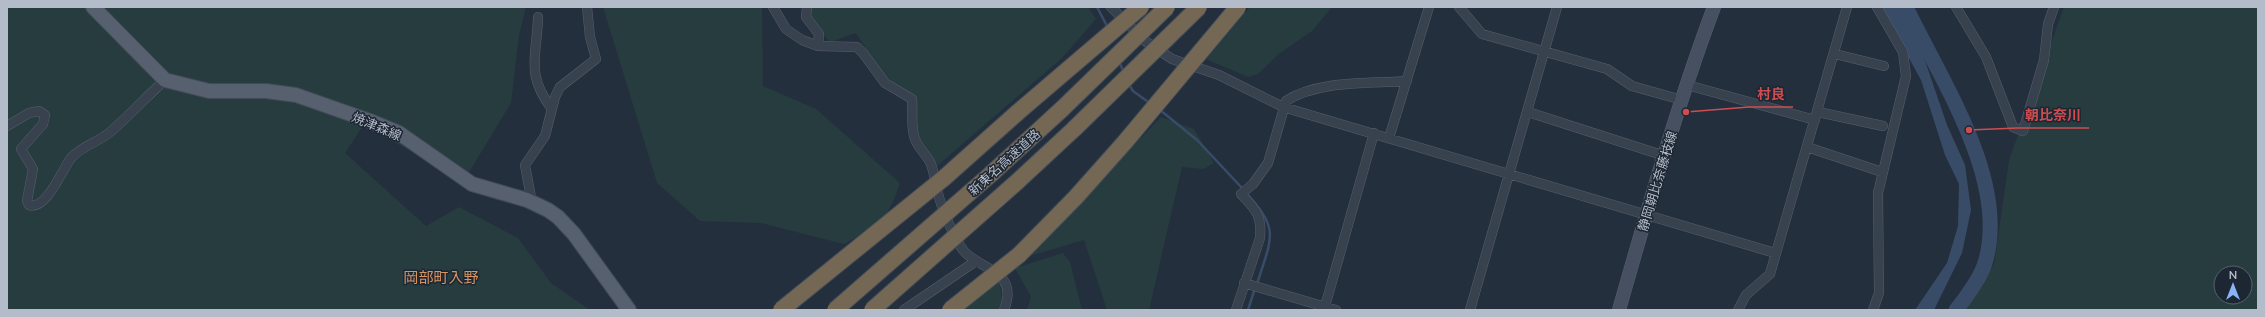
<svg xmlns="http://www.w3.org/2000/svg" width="2265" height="317" font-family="Lato,'Noto Sans JP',sans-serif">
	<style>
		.green { fill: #263c3f; fill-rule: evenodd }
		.water { fill: #394c67 }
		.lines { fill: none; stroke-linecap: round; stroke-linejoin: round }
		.stream { stroke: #394c67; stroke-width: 2.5 }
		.river { stroke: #394c67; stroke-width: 15 }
		.street-casing { stroke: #565f6c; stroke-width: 10 }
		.secondary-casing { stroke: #565f6c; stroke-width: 14 }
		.primary-casing { stroke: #414a57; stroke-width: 16 }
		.highway-casing { stroke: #434c59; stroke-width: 18 }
		.street { stroke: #38414e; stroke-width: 9 }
		.secondary { stroke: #465061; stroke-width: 13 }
		.primary { stroke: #56606e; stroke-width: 14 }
		.highway { stroke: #746855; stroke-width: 16 }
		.highway-bridge-casing { stroke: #434c59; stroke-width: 18; stroke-linecap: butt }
		.highway-bridge { stroke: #746855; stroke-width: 16 }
		.labels { text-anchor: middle; stroke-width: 3; stroke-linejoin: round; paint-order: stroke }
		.street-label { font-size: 13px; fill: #b4bcc9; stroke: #1d2633 }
		.quarter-label { font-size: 15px; fill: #d59563; stroke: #1d2633 }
		.leader { fill: none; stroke: #ce4d50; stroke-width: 1.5 }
		.callout-dot { fill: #ce4d50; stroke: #1d2633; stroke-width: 1.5 }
		.callout-label { font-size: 14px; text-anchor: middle; font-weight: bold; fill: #ce4d50; stroke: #1d2633; stroke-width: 3; stroke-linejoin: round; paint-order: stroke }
	</style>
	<rect width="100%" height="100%" fill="#242f3e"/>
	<path class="green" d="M7,7H526L519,35L511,103L465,179L363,126L345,153L426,226L459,207L518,238L551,283L590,310H7Z
		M603,7H762L763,86L816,109L900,183C887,222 879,226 844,244L761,223L700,221L657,183Z
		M802,7H1088L1096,19L1062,58L937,166L918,136L916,99L883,75L856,33L830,42L802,12Z
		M1250,7H1332L1312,31L1280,53L1258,74L1248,77L1206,59Z
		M2064,7H2258V310H1959L1994,265L2009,160ZM2221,273H2245V297H2221Z
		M1161,117L1194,129L1214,163L1204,169L1182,167L1149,310H1107L1084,240L1026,257Z
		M1063,253L1070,262L1082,310H1027L1031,297L1015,268Z
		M999,278L1003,304L1001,310H958Z"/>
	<path class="water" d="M1881,7H1899L1920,46L1947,125L1965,165L1971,210L1962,253L1934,310H1915L1947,263L1958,226L1959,184L1945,155L1921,80Z"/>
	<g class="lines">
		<path class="stream" d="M1097,7L1108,28
			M1119,61L1124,73
			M1128,83L1133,91L1151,104
			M1160,110L1197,140L1243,189
			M1246,193C1281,229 1271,239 1257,284
			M1248,310L1255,288"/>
		<path class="river" d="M1906,7C1940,79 2010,181 1985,263C1981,277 1965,299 1956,310"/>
		<defs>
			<path id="street" d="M773,7L786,29L802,40L818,46L857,47L863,53L885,83L912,99C913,110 911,125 914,136C916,146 925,153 930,162C935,172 935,186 939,197C943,211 954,238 963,250C979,270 1020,270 1004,310
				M807,7L806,17L819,34L818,46
				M1111,7L1145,41L1172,59L1219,75L1283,107L1775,253
				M1459,7L1482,34L1607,69L1632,86L1682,100
				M1956,7L1986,57L2013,127L2023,131L2044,60L2048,24L2054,7
				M538,17C537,56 525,74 552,109
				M1835,54L1884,66
				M1687,85L1815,120
				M1528,112L1665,156
				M1818,112L1883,126
				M7,126L29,113L39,111L45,115L43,124L21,149L33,169L27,201L29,205C46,211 62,170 71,158C80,147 98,142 109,133C129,116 146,97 165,80
				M1389,138L1429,7
				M1807,147L1882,172
				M532,203L525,165L545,136L555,97L560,87L596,59L590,37L587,7
				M1244,283L1336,310
				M904,310L976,261
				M1236,310L1260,238C1262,215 1256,210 1241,194L1253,184L1268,163L1286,101C1318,80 1369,84 1407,81
				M1324,310L1374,133
				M1470,310L1557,7
				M1738,310L1746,295L1770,274L1847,7
				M1873,310L1879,293L1878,193L1906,76L1903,52L1877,7"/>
			<path id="secondary" d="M1619,310C1648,208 1677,106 1714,7"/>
			<path id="primary" d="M93,7L165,80L209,91H266L296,95L370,121L399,133L472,184L527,200L548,210L558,217L574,234L629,310"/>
			<path id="highway" d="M991,174L1062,109
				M944,178L1017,113
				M1018,181L1074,129
				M1019,255L1076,197L1125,142"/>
		</defs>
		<use href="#street" class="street-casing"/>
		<use href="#secondary" class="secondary-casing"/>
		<use href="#primary" class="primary-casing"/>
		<use href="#highway" class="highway-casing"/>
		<use href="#street" class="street"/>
		<use href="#secondary" class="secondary"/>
		<use href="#primary" class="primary"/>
		<use href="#highway" class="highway"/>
		<defs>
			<path id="highway-bridge" d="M1062,109L1167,7
				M1017,113L1141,7
				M1074,129L1199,7
				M1125,142L1238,7
				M781,310L944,178
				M835,310L991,174
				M872,310L1018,181
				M950,310L1019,255"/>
		</defs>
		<use href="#highway-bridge" class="highway-bridge-casing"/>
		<use href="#highway-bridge" class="highway-bridge"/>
	</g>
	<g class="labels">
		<g class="street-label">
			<text transform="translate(377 126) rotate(23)" y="5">焼津森線</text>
			<text transform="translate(1004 162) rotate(-42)" y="5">新東名高速道路</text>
			<text transform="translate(1657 181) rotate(-73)" y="5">静岡朝比奈藤枝線</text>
		</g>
		<g class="quarter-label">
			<text x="441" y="283">岡部町入野</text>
		</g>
	</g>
	<path class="leader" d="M1686 112L1749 107H1793M1969 130L2017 128H2089"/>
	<g class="callout-dot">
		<circle cx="1686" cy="112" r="4"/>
		<circle cx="1969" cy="130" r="4"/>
	</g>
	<g class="callout-label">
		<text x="1771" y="99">村良</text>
		<text x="2053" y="120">朝比奈川</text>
	</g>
	<rect width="2265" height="317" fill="none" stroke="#b4bcc9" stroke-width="16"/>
	<g transform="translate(2233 285)"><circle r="19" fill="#1d2633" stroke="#59626f"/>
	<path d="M0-3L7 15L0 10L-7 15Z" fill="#8ab4f8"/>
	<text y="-6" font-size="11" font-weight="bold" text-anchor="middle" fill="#b4bcc9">N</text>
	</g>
</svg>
